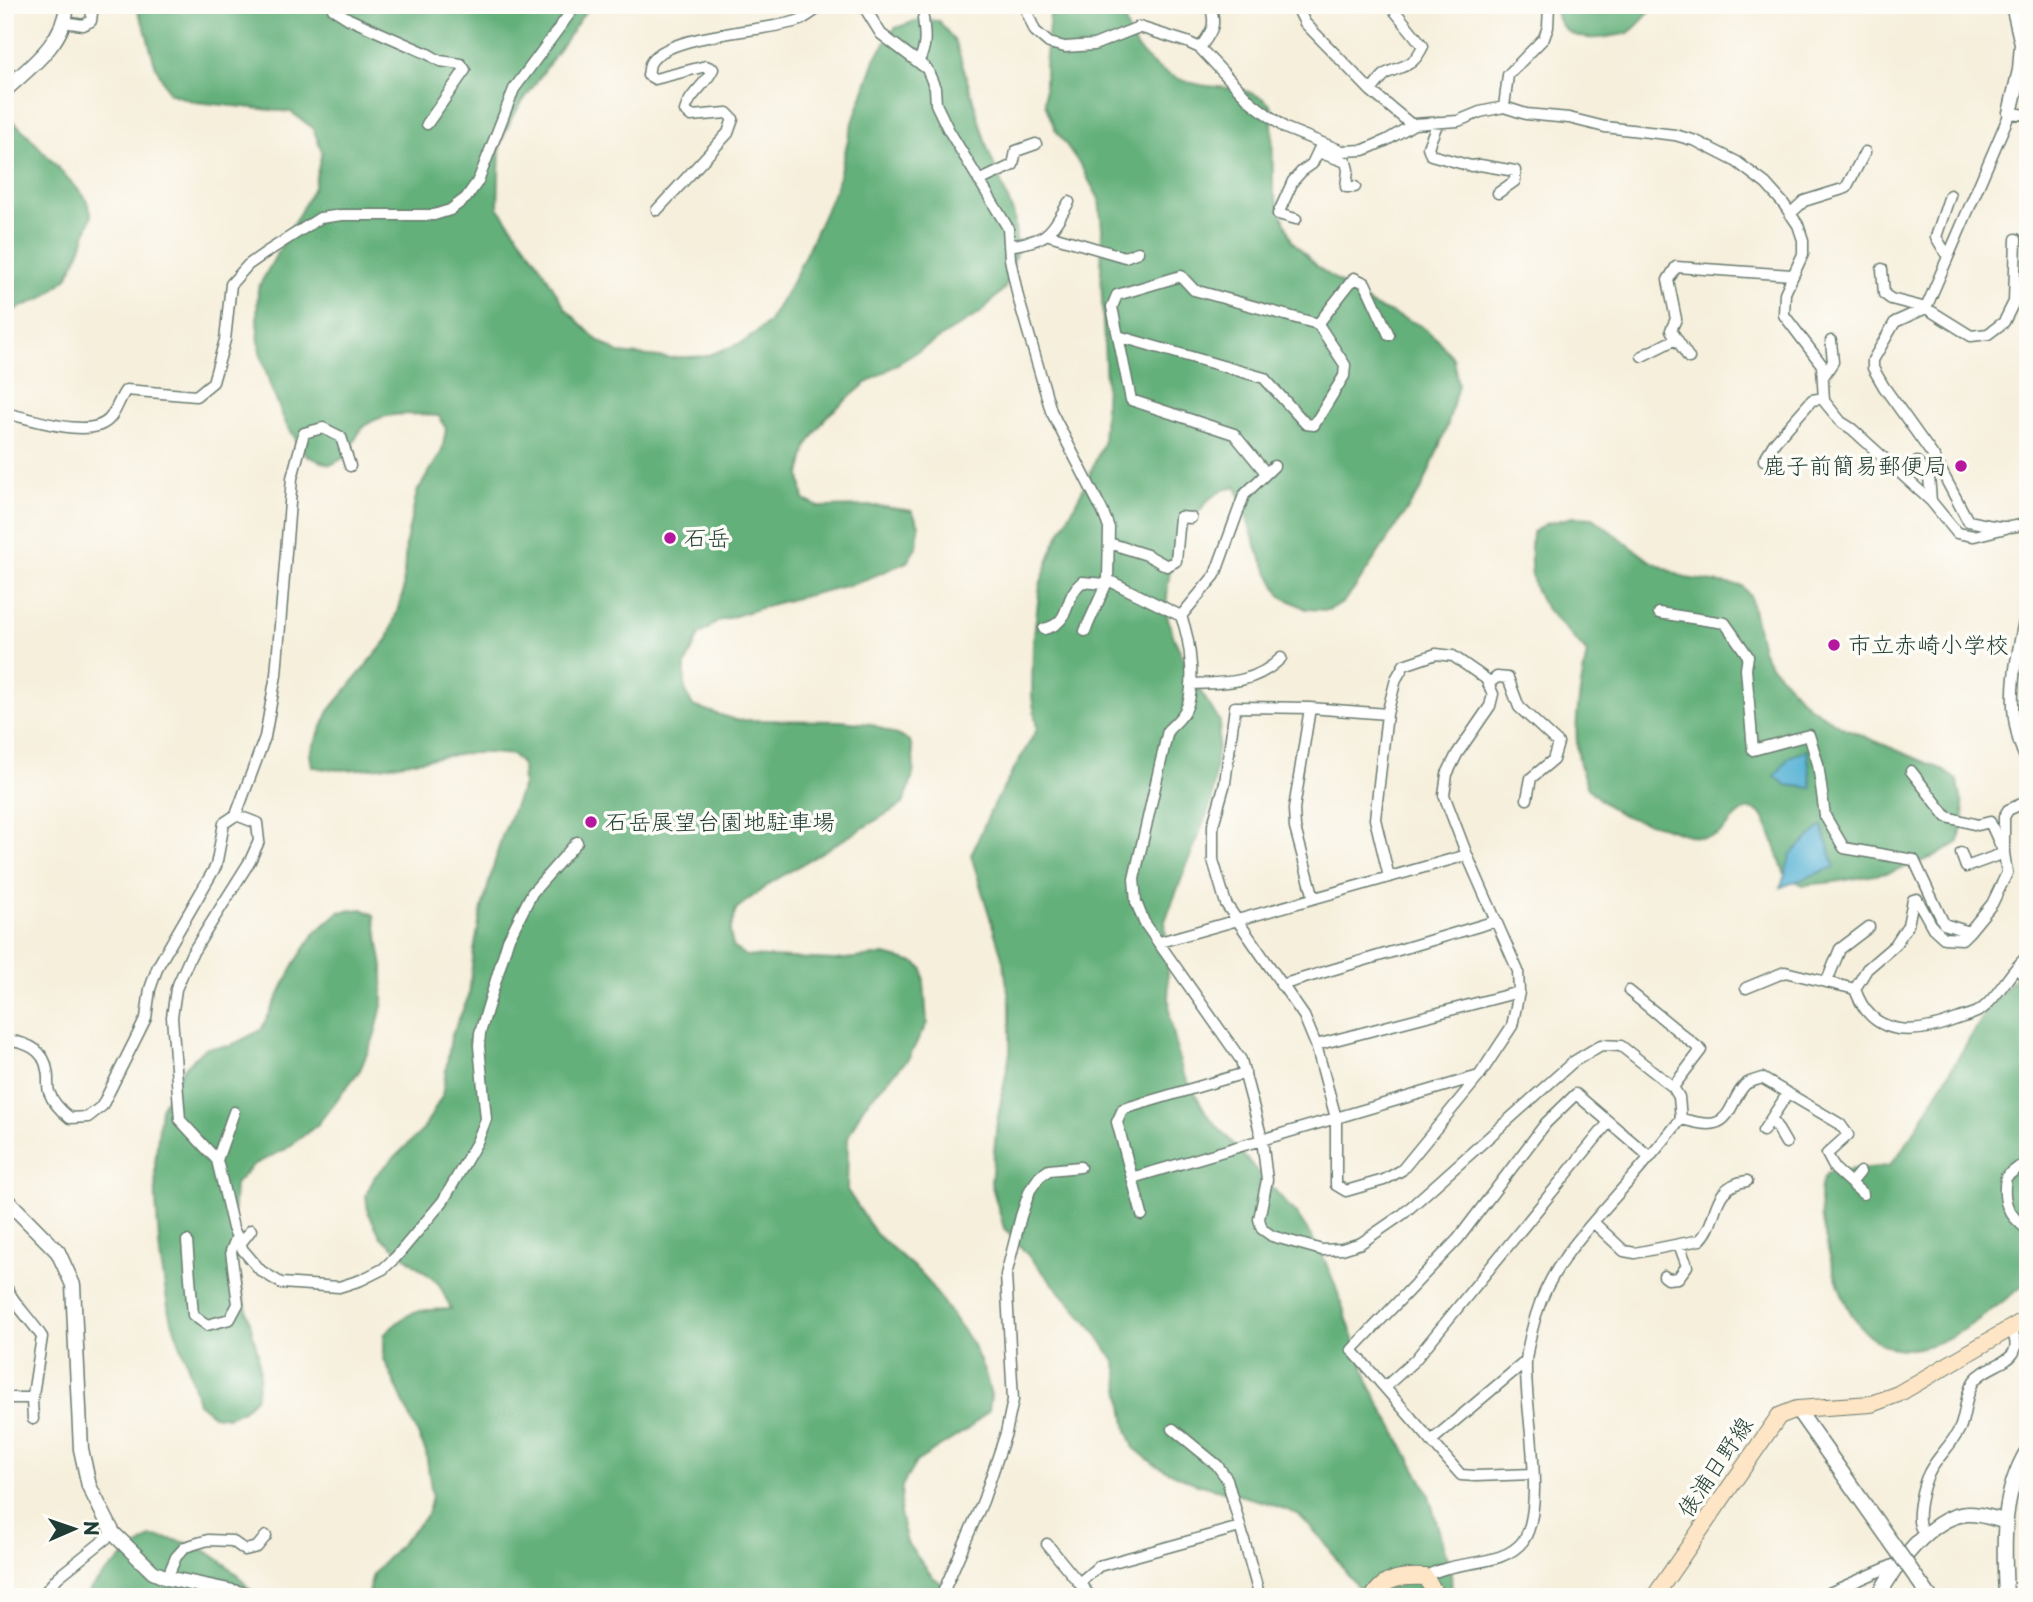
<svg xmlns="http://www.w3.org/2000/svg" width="2033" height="1602" font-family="'Playpen Sans','Klee One',sans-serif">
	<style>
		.forest { fill: #64b07a; stroke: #427657; stroke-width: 2 }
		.water { fill: #58b3d6; stroke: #3c7885; stroke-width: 2 }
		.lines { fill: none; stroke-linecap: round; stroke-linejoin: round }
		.minor-casing { stroke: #6a7b6f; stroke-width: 13 }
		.tertiary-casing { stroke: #6a7b6f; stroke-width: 17 }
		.secondary-casing { stroke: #6a7b6f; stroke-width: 18 }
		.minor { stroke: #fff; stroke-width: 10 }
		.tertiary { stroke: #fff; stroke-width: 14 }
		.secondary { stroke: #fde5c5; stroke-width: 16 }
		.tertiary-bridge-casing { stroke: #6a7b6f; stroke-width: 17; stroke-linecap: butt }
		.tertiary-bridge { stroke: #fff; stroke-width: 14 }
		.poi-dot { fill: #b5179e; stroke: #fdfcf7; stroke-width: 2.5 }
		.labels { text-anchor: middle; stroke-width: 7; stroke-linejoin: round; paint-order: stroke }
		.poi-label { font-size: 23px; fill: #1f3d34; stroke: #fdfcf7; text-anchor: start }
		.street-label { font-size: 23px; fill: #1f3d34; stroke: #fdfcf7 }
	</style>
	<rect width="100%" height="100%" fill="#fdfcf7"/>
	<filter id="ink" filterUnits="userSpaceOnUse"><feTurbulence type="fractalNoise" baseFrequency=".0143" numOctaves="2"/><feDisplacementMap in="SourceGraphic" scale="14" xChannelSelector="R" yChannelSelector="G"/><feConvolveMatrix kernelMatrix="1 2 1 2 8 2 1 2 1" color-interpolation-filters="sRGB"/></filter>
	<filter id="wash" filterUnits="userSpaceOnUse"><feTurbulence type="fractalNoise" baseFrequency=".00686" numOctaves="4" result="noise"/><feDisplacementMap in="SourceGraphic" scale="28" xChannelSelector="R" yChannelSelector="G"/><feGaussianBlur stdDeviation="1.57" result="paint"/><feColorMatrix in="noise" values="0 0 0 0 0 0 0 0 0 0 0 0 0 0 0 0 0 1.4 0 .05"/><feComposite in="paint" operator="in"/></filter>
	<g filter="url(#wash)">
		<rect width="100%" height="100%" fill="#f6efdc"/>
		<path class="forest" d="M135,5H590L512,117L500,144L498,207L538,262L566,309L596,339L619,353L669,358L706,356L744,342L768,323L794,279L836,188L851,128L876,57L895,28L919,20L939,21L956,43L988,150L1014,215L1017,250L1005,288L980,313L865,384L826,417L807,446L800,475L804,500L819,507L878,506L912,511L919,525L917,546L907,562L857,583L773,604L719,621L699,635L685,666V690L693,706L736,720L840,721L871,724L910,741C917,768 914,778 903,804L772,882L736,909L730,932L733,947L746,956L835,960L885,955L915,963L923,969L927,1023L908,1059L864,1105L848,1137L847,1190L876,1234L924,1276L973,1345L985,1373L991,1395L989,1410L968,1429L916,1462L902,1486L900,1514L907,1543L932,1576L952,1592V1597H708C689,1588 667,1592 646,1597H370L368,1592L373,1574L428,1514L432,1495L426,1452L384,1359V1335C409,1309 417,1310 451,1309L439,1284L381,1237L368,1212L366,1195L375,1176L423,1130L442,1096L451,1037L469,996L473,956L481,912L501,839L523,785L522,765L513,755C500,754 487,752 475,753C429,755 354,779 312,766L310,754L329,711L388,639L403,593L406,542L417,492L442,451L446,429L439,416C415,414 375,409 359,433C348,450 351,456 330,465L307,456L286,424L271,388L260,352L257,322L258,288L314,187L322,152L313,128L291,112L195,102L169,93L155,65L145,28Z
			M1051,5H1123C1125,50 1159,77 1201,85C1226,89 1255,86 1272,107L1273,191L1292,241L1319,268L1372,305L1420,325L1437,339L1453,358L1458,385L1447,427L1423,486L1353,591L1341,604L1328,610L1306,609L1281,596L1259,554L1236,486L1223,490L1209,499L1187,526L1173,551L1168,584L1166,612L1174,638L1193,679L1220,722L1212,801L1165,921L1170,1018L1182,1071L1208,1116L1297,1215L1320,1250L1334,1282L1371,1388L1428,1492L1451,1573L1452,1597H1364L1322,1539L1298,1514L1265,1502L1194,1483L1155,1465L1134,1448L1127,1430L1116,1363L1094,1330L1004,1228L991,1183L997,1122L1010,1053V1004L1003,960L971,855L991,810L1037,729L1032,696L1033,644L1040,585L1055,543L1082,491L1103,444L1106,383L1101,278L1102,228L1099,199L1081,166L1055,129L1045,104V66Z
			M1556,5H1656C1648,13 1638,27 1628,33C1624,35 1617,35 1612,36C1588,42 1555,37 1556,5Z
			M5,114L27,134L85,197L92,215L79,253L67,278L45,297L5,314Z
			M1573,517L1593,518L1650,561L1685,578L1742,586L1750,596L1762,650L1769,663L1808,706L1842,727L1941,769L1958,781L1964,814L1959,842L1936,856L1892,872L1834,882L1803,885L1786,877C1780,864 1769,820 1760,813C1740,799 1730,830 1716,835C1697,842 1678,831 1660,826C1647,822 1630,820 1619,813C1610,808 1591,794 1587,785C1568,745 1579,695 1587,653C1546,604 1525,605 1532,533L1545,524Z
			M362,909L374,915L383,967V1001L375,1035L360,1070L317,1125L286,1149L253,1165L235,1184L233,1220L236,1267L258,1354L260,1374L256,1397L243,1410L228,1417L213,1415L198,1403L188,1366L169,1313L160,1255L156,1202L155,1164L161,1108L183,1069L205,1048L230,1046L261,1030L295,963L315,933L339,912Z
			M2025,968H2028V1282C1994,1307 1948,1351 1903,1349C1884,1349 1865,1335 1855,1319C1837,1293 1816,1217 1821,1186C1822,1181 1825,1176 1828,1172L1889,1166L1904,1148L1988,1008Z
			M151,1537C199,1539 227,1560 256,1597H84C103,1572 126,1554 151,1537Z"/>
		<path class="water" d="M1807,750L1812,788L1786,785L1775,776L1789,757Z
			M1822,826L1835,867L1781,887L1791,854Z"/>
	</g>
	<g filter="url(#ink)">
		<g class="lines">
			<defs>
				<path id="minor" d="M332,5L333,9L349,19L428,54L440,61L461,64L465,70L427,124
					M863,5L881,34L927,69L935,88L936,104L948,129L1008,228L1010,259L1018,297L1051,411L1103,512L1109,528L1108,580L1181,616C1190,639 1198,693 1183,714C1179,720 1173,725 1168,730L1134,879L1136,902L1144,922L1241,1060L1262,1139L1267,1180L1259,1219L1262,1229L1272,1236L1322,1250L1342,1249L1361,1243L1403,1214L1573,1062L1601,1045L1621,1046L1673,1087L1679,1097L1681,1119C1660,1146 1638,1171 1615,1197C1583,1233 1550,1268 1536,1315C1532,1329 1527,1347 1526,1362C1524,1406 1547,1507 1523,1541C1503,1568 1453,1559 1425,1577
					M1024,5L1035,31L1049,43L1065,47L1094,45L1139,27L1187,42L1200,48L1251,102L1285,128L1342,151L1364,150L1387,140L1414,124L1458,121L1480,112L1504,107L1526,114L1569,118L1605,127L1675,135L1696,141L1737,162L1766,184L1783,203L1798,225L1803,240V254L1785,293L1784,315L1822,365L1824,401L1841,422L1852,429L1931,501L1957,533L1974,536L2006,528
					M1296,5L1305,23L1371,91
					M1390,5L1423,46C1413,67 1406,64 1387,73C1381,77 1376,85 1371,91L1412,125
					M64,22L83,25L91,21L93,5
					M1200,48C1212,31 1217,26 1210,5
					M918,62C927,47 925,35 923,18
					M1504,107L1508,75L1544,38L1548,27L1549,5
					M2028,115L2010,113L1926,308L1895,322L1873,360V368L1884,387L1934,457L1968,521C1988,524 2010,533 2028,521
					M1438,122L1428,147L1431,155L1471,166L1480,165L1515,171V181L1498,193
					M1318,152L1346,162L1348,170L1346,187H1355
					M979,181L1013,165L1016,151L1036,144
					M657,210L728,133L733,119L727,113L691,116L685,111C689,94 706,85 713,69L706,66L655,79L648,75C649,71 649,67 650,64C665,33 769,32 800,20C807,17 815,10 823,5
					M1790,214L1804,201L1846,188L1865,152
					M1296,219L1278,214L1293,181L1302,171L1312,164L1322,143
					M1049,235L1125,257L1138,252
					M1009,246C1050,239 1048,236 1069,202
					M1948,257L1936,237L1950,195
					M1882,269L1884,294L1891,299L1926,308L1971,336L1988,334L2004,322L2014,302L2016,239
					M1318,324L1354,278L1365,283L1389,335
					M1118,336L1264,378L1306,424L1314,425L1344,376L1345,365L1318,324L1194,290L1181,276L1117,295L1112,307L1131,400L1234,434L1266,473
					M1642,356L1676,339
					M1689,358L1671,330L1676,319L1668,280L1676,267L1792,275
					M1823,377L1833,362L1831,341
					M5,413C30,418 92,441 110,418C117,410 119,399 126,390L196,396L213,382L225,340L231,284L248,265L265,253L320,218L342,215H434L450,210L466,198L478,181L514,89L576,5
					M1764,460L1775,442L1812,400L1824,398
					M1917,462L1929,476L1931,501
					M1109,543L1147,555L1167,566L1176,561L1180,517L1191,518
					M2028,603C2019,645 2006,692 2017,734C2019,745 2024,755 2028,765
					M1659,613L1725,623L1748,656L1746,669L1753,750L1809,735L1818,764L1825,816L1844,848L1914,860L1944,924L1969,932L1992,904L2007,873L2004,853V817L2008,810L2028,801
					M1181,616L1215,575L1244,495L1274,466
					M1044,629C1073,623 1062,598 1082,582L1106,584
					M1085,631L1108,580
					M1436,654L1453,656L1486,679L1493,694L1490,706L1457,754L1447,774L1444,795L1467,855L1518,971L1519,992L1512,1026L1479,1076L1402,1170L1384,1180L1346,1191L1336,1185V1118L1316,1045L1304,1016L1226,904L1213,860V825L1225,783L1235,707L1310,708L1387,714L1396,679L1404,665Z
					M1191,684C1225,683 1255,684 1281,658
					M1488,684L1497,677L1508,678L1519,707L1558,743L1553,760L1531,778L1527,799
					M1310,708L1294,809L1295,828L1314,898
					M1387,714L1375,819L1389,877
					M1911,771L1947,817L1978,825L1990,822L2004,853L1966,867L1961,853
					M236,815L257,823L259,841L250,861L191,955L176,989L172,1017L180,1120L217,1160L233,1228L243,1250L261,1271L281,1283L339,1287L361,1280L383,1269L396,1257L443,1201L477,1142L486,1119L479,1046L480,1033L508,940L532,893L577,842
					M1160,942L1467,855
					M2016,968L2028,978
					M1827,981L1840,949L1869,927
					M1281,985L1496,921
					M1746,988L1785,972L1855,989C1872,1039 1916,1035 1957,1019C1965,1016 1976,1014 1982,1009C2000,995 2010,970 2028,956
					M1855,989L1867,969L1895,945L1908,925L1913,900L1917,899L1933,928L1944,938L1962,939L1969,932
					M1629,991L1701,1050L1673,1087
					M5,1040C24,1042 44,1048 47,1070C49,1077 47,1085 49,1092C53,1103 61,1111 70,1118L88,1117L102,1106L146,1018L150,989L158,966L216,866L224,823L236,815L265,737L276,675L292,478L304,433L323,428L341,437L350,466
					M1316,1045L1519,992
					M1681,1119C1691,1121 1705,1126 1715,1123C1732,1119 1733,1095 1746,1084C1750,1081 1757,1080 1762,1078L1840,1124L1848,1135L1827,1154L1835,1169L1863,1194
					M1772,1119L1786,1143
					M1763,1131L1788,1093
					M217,1160L234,1112
					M2028,1165L2019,1167L2006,1177C2002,1202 2007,1214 2028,1230
					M1132,1178L1479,1076
					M1851,1183L1860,1172
					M1142,1215L1117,1122L1123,1109L1245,1073
					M1593,1222L1624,1251L1635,1253L1700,1240C1720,1221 1709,1186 1747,1181
					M187,1241L193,1315L207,1325L230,1319L238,1304L231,1251L237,1236
					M240,1244L251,1230
					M1664,1276L1668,1279L1678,1278L1687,1266L1679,1244
					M5,1285C14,1305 31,1319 42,1337L32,1401L33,1419
					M1385,1387L1415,1360L1609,1122
					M5,1398H33
					M1173,1429L1217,1465L1227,1479L1259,1594
					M1431,1441L1526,1361
					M1533,1474L1476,1476L1461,1475L1352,1350L1458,1239L1546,1123L1576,1094L1650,1157
					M1926,1535C1924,1532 1921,1530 1920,1526C1916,1514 1923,1484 1929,1473C1937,1457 1952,1445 1960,1428C1966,1414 1965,1394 1974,1381C1990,1360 2029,1365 2011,1329
					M1047,1544L1079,1583L1099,1566L1240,1527
					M167,1578L176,1557L185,1547L208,1540L232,1541L245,1550L257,1547L266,1536
					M1079,1583L1091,1597
					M41,1597L58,1577L113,1533
					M941,1597L983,1501L1006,1433L1013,1400L1006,1275L1021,1216L1030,1190L1040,1176L1049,1170L1080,1167
					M1820,1597L1900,1562"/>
				<path id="tertiary" d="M5,90C31,66 64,43 67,5
					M2010,113L2020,70L2022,44L2013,5
					M5,1198L58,1252L73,1285L81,1449L89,1486L113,1533L153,1572L167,1578L257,1597
					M1797,1409L1828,1453
					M1878,1597C1893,1568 1931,1516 1967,1514C1979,1513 1992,1518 2004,1521
					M2006,1597C2004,1546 2000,1495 2028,1450"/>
				<path id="secondary" d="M1373,1597C1384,1577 1404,1576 1425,1577L1438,1597
					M1654,1597L1779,1416L1797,1409L1871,1404L1898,1394L2028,1318"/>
			</defs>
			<use href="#minor" class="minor-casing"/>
			<use href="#tertiary" class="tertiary-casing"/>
			<use href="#secondary" class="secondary-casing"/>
			<use href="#minor" class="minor"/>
			<use href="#tertiary" class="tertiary"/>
			<use href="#secondary" class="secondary"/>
			<defs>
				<path id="tertiary-bridge" d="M1828,1453L1930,1597"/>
			</defs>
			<use href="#tertiary-bridge" class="tertiary-bridge-casing"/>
			<use href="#tertiary-bridge" class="tertiary-bridge"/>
		</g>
	</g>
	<g class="poi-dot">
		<circle cx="1961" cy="466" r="7"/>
		<circle cx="670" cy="538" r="7"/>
		<circle cx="1834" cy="645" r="7"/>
		<circle cx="591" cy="822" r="7"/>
	</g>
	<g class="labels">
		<g class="poi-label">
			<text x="1947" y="474" text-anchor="end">鹿子前簡易郵便局</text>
			<text x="684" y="546">石岳</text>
			<text x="1848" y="653">市立赤崎小学校</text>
			<text x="605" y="830">石岳展望台園地駐車場</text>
		</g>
		<g class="street-label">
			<text transform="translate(1715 1467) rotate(-56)" y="8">俵浦日野線</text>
		</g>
	</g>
	<rect width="2033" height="1602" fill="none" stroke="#fdfcf7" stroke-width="28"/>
	<g transform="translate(74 1529) rotate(88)" stroke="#fdfcf7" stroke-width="5" paint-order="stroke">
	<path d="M0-5L12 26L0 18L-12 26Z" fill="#1f3d34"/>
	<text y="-10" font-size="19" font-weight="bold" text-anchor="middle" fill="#1f3d34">N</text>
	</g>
</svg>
